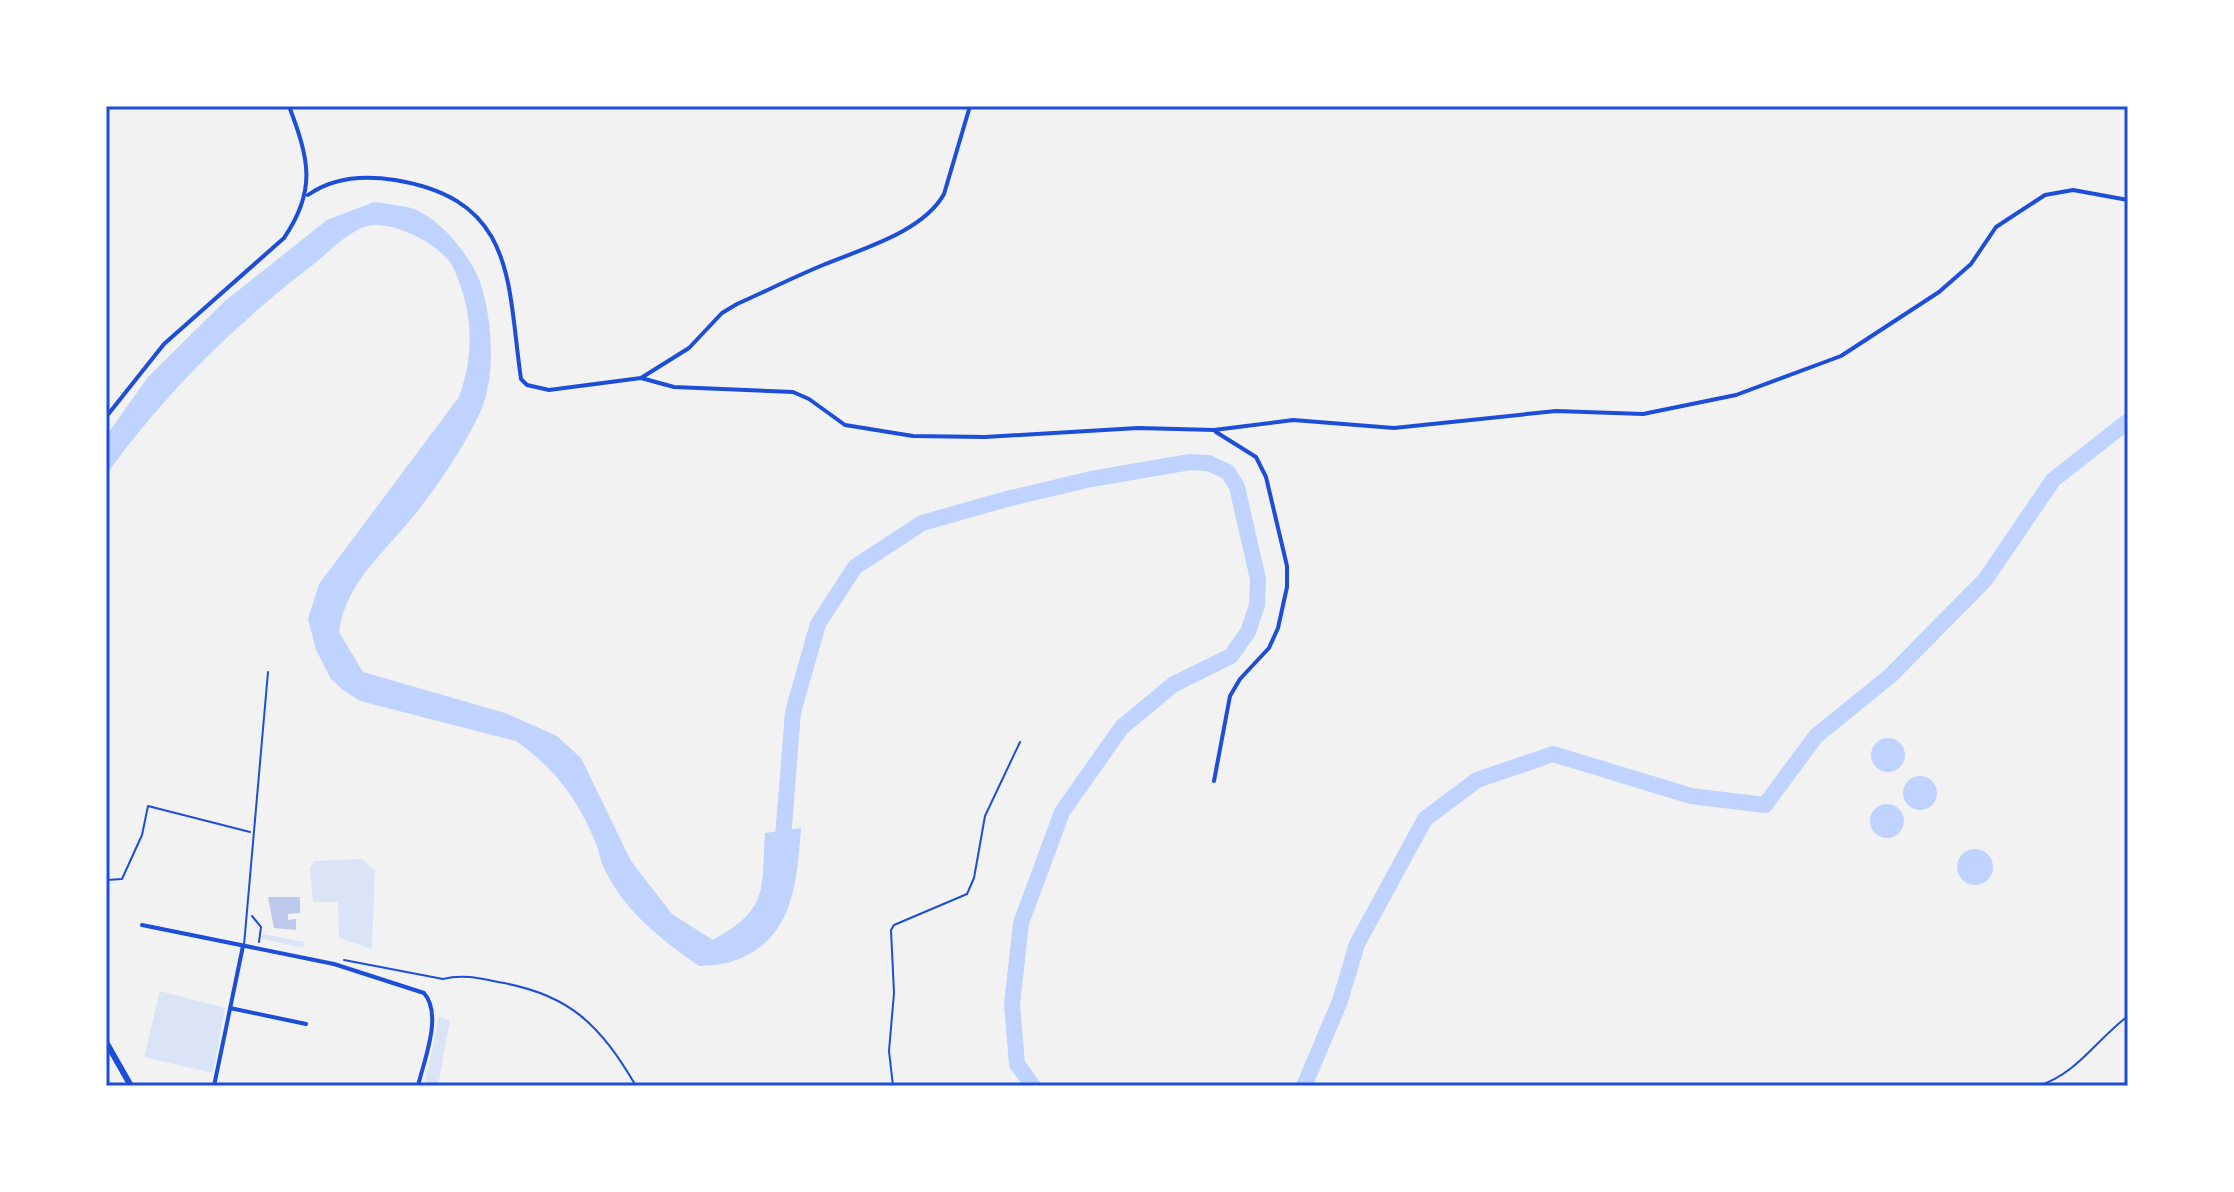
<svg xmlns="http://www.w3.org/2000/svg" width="2234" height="1192" font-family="'Space Grotesk',sans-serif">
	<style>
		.green { fill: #dbe4f7 }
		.water { fill: #bfd3fe }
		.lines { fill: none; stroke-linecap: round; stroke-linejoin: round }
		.river { stroke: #bfd3fe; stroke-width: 16 }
		.building { fill: #bdc9ec }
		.path { stroke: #1d4ed8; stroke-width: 2 }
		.service { stroke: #1d4ed8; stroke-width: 2 }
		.minor { stroke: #1d4ed8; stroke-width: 4 }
		.tertiary { stroke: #1d4ed8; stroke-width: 6 }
		.neatline { fill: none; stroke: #1d4ed8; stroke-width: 3 }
	</style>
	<rect width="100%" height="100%" fill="#f2f2f2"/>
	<path class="green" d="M362,859L375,870L372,949L339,938L338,902H313L310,868L314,861Z
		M263,934L305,942L303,948L262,939Z
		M160,991L225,1008L213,1073L144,1057Z
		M439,1017L450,1020L438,1086H424Z"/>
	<path class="water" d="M374,202C386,204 399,205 411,208C438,216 471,256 480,282C492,317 496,373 482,408C467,443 431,497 405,526C377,559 345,587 339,632L363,672L505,713L557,736L581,758L631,861L672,914L713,940C769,909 761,892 765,833L801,828C797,880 794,939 736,960C725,965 710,965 699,966C663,941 624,911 605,870C600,861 599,850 595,841C577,798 554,768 516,741L360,701L343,690L331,679L316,650L308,619L319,584L459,397C475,353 473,310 453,267C442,245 389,217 364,227C345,234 326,255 310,267C232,327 164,394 106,475V436L148,377L225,301L327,220Z
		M1871 755a17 17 0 1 1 34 0a17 17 0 1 1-34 0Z
		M1903 793a17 17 0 1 1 34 0a17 17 0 1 1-34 0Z
		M1870 821a17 17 0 1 1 34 0a17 17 0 1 1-34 0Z
		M1957 867a18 18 0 1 1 36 0a18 18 0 1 1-36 0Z"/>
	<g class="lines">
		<path class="river" d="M782,850L793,712L818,624L855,567L922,523L1007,499L1091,479L1190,462L1208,463L1228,472L1237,487L1258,579L1257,605L1248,632L1231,656L1174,684L1122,727L1062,812L1021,923L1012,1005L1017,1064L1033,1086
			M1304,1086L1340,1001L1357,944L1425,819L1477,780L1553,754L1691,796L1765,805L1816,736L1890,676L1985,580L2053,480L2128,421"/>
	</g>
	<path class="building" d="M268,897H300V913L288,914V920L296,919V930L274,928Z"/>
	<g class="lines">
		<path class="path" d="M106,880L122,879L142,835L148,806L250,832
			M252,916L261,927L259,942
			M344,960L443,979C462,974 479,978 498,982C570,994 600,1025 636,1086"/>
		<path class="service" d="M244,945L268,672
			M893,1086L889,1051L894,993L891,930L894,925L967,894L974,878L985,816L1020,742
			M2038,1086C2077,1074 2096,1040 2128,1016"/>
		<path class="minor" d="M308,195C333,177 364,175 395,180C517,200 507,283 521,379L527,385L549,390L641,378L689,348L722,313L737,304C766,291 794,277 823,265C861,249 923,232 944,194L970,106
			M641,378L674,387L793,392L809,399L845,425L913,436L985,437L1138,428L1214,430L1293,420L1394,428L1556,411L1643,414L1736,395L1841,356L1939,292L1971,264L1996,227L2045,195L2073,190L2128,200
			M106,417L164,344L284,238C317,190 309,159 289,106
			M1214,781L1230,696L1240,679L1269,648L1278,628L1287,587V566L1266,477L1256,457L1216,432
			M142,925L334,964L424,993C443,1015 424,1060 418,1086
			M230,1008L306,1024
			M214,1086L243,946"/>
		<path class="tertiary" d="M106,1042L131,1086"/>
	</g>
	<rect width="2234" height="1192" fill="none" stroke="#ffffff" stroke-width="216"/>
	<rect x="108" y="108" width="2018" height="976" class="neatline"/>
</svg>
